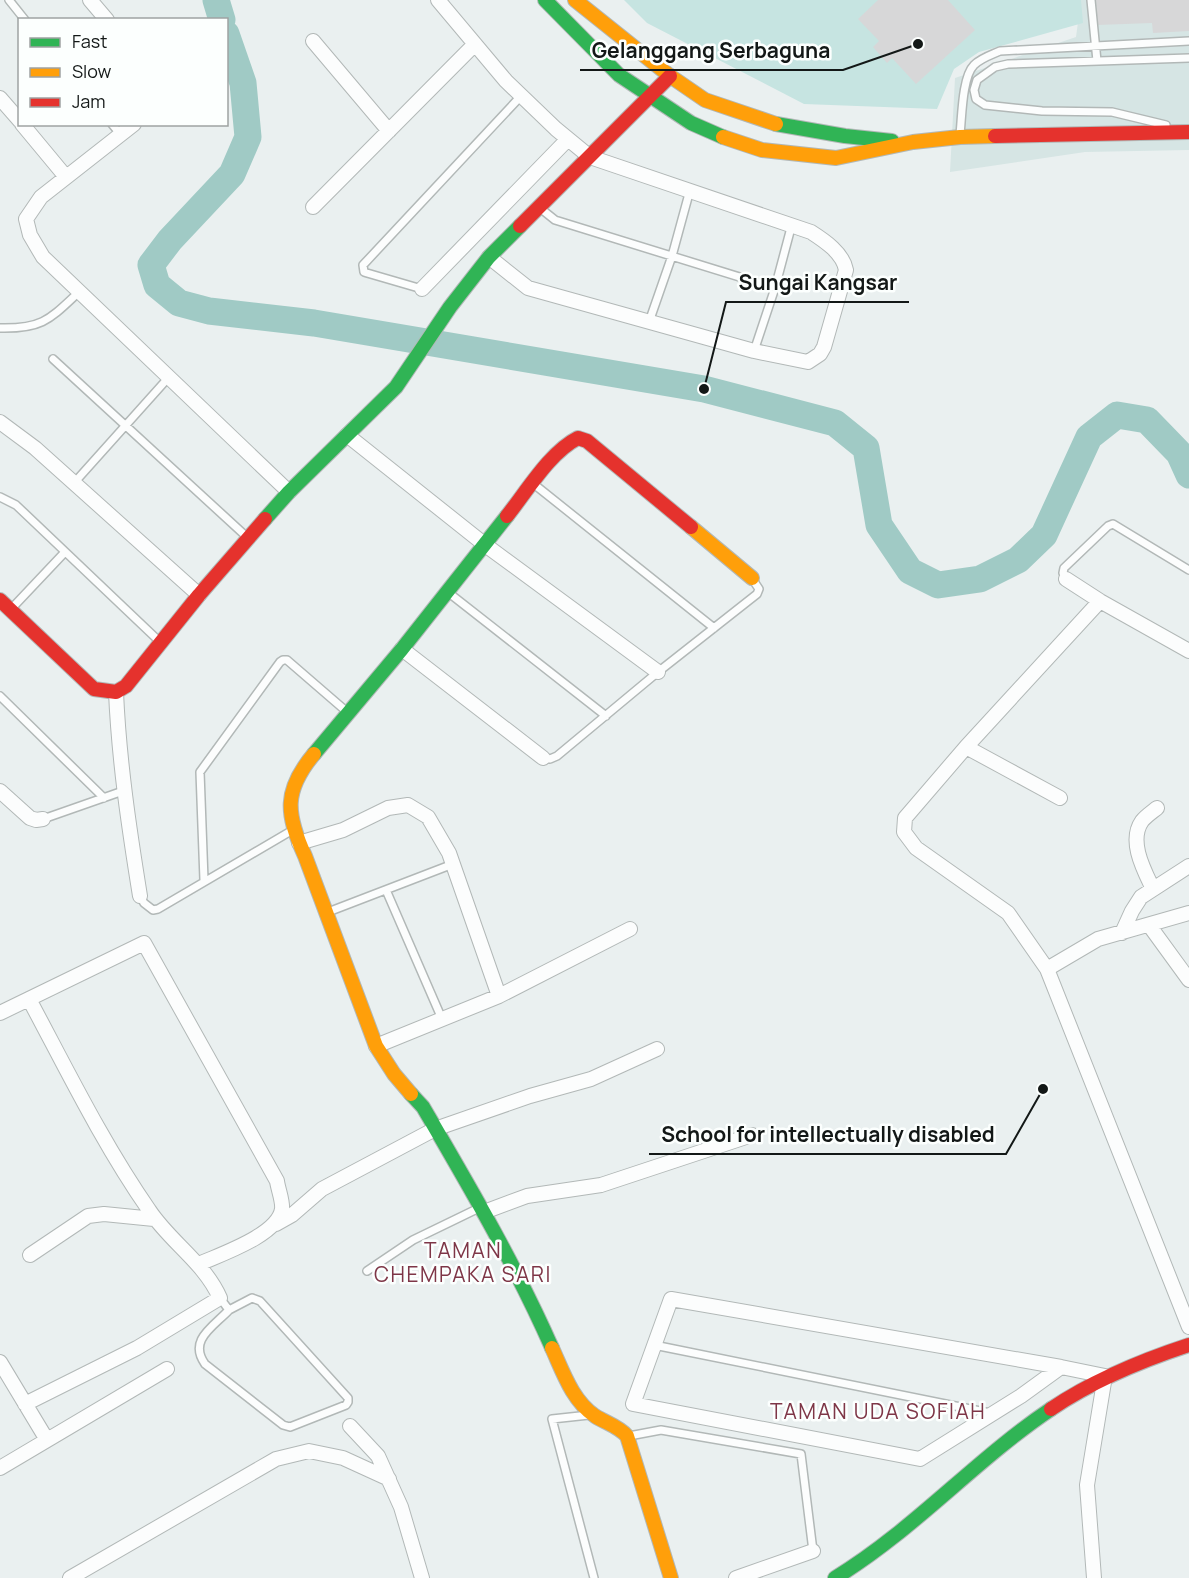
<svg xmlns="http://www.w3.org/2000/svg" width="1189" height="1578" font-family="Manrope,sans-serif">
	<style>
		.built { fill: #d6e5e4 }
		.grass { fill: #c6e4e1 }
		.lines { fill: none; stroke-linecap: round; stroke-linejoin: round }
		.river { stroke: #a0cac5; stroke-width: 27 }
		.building { fill: #d7d7d8 }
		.lane-casing { stroke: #b2b8b7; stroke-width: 10 }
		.street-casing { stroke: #b2b8b7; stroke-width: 16 }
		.fast-casing { stroke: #b2b8b7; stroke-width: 16 }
		.slow-casing { stroke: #b2b8b7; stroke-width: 16 }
		.jam-casing { stroke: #b2b8b7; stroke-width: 16 }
		.lane { stroke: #fcfdfd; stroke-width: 7 }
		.street { stroke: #fcfdfd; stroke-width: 14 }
		.fast { stroke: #30b455; stroke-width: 14 }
		.slow { stroke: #ff9f0a; stroke-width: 14 }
		.jam { stroke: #e5322d; stroke-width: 14 }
		.labels { text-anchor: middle; stroke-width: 5; stroke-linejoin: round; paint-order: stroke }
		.neighbourhood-label { font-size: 21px; letter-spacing: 1.5px; fill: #7e3647; stroke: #fcfffe }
		.leader { fill: none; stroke: #131817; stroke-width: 2 }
		.callout-dot { fill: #131817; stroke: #fcfffe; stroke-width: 2 }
		.callout-label { font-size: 21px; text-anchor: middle; font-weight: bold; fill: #131817; stroke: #fcfffe; stroke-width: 5; stroke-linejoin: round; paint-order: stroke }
	</style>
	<rect width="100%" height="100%" fill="#eaf0f0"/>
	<path class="built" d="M1081,0H1189V150L1085,152L950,172L955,78L1076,37Z"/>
	<path class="grass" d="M624,0H1081L1083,23L979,52L954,69L937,109L804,104L647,23Z"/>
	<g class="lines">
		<path class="river" d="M216,0L222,20
			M226,34L243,83L248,137L232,174L170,240L151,265L157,285L179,303L209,311L314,323L704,389L835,423L866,448L879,525L910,571L938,585L980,579L1018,560L1044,535L1089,437L1117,415L1147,420L1179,453L1189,475"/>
	</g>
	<path class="building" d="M878,0H948L975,30L916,84L892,58L887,63L873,47L879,41L858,19Z
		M1096,0H1189V31L1153,33L1152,23L1097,25Z"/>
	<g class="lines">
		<defs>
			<path id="lane" d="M9,0L25,20
				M1091,0L1097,61
				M112,124L121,135
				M1166,125L1112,112L1042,111L985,105L976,99L974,90L977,80L995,67L1008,64L1189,58
				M960,134C962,117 962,77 974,65C981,58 991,55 1000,51L1189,41
				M540,208L555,220L775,288
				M422,289L367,273L364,272L363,265L521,96
				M649,322L672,256L690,190
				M0,328C43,329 50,319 80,291
				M754,351L775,288L792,224
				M53,359L248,538
				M74,483L169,377
				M535,485L714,628
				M0,497L16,505L159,641
				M1066,579L1063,573L1064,568L1108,526L1113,524L1189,570
				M449,593L606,716
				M13,607L65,552
				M0,696L104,798
				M543,758L550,759L557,756L658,672L757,594L759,589L753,580
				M43,819L123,791
				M204,880L200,772L280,662L283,660H287L346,711
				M386,890L442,1019
				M140,896L144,903L153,910L158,909L291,831
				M328,912L453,864
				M367,1271L413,1240L479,1208
				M220,1298L229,1310C213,1327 188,1340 205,1364L283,1425L290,1427L346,1405L348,1402V1398L260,1301L252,1298L229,1310
				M654,1345L990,1413
				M589,1415L552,1419L594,1578
				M629,1436L661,1430L801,1454L813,1551"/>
			<path id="street" d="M90,0L107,20
				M438,0L506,81L556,129L590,157L811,232C825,241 843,253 846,270L824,347L820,354L808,362L754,351L528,288L489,257
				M313,41L389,131
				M0,98L20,121
				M22,124L66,177
				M134,124L41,197L26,219L30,235L43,257L289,492
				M313,207L475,44
				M422,289L568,139
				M0,422L35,448L199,595
				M347,435L484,544L658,672
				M1066,579L1100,601L1189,651
				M1100,601L966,747L905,818L904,832L916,848L1008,913L1047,969L1189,1327
				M402,649L543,758
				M116,692C119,761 129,828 140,896
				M966,747L1060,798
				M0,791L30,818L36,820L43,819
				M299,843L343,830L388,808L408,805L428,817L449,853L499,996
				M1153,889C1144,870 1128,841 1142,821C1146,816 1152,812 1157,808
				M1149,925L1189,980
				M1122,933L1132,911L1141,897L1189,866
				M1047,969L1098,939L1189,913
				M0,1013L144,943L277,1181C278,1189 283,1201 282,1209C278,1235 221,1254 199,1264
				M376,1046L499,996L630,929
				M484,1212L527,1196L601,1185L752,1135
				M276,1224L292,1215L322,1189L435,1129L530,1096L591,1079L657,1049
				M30,1255L88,1216L104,1214L154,1219
				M0,1362L47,1440
				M1061,1367L1021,1396L920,1459L633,1404L671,1299L1061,1367L1105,1376L1087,1485L1094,1578
				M25,1404L137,1348L220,1298C204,1262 170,1242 149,1210C103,1144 67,1070 29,999
				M350,1426L378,1456L401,1507L422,1578
				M0,1468L167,1369
				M70,1578L276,1459L309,1451L343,1458L389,1479
				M736,1578L813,1551"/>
			<path id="fast" d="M545,0L619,75L691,123L723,137
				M776,124L845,136L892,141
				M265,519L289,492L396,387L450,307L489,257L520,226
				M314,754L402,649L507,516
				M411,1094L423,1107C469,1186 515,1264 552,1348
				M835,1578C914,1530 975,1460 1051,1409"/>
			<path id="slow" d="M575,0L670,76L705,100L776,124
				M723,137L762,150L836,158L913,142L960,137L995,136
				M691,527L752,578
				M314,754C283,791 286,814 305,856L376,1046L394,1074L411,1094
				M552,1348C563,1372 572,1400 595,1416C606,1423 618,1426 627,1436L671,1578"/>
			<path id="jam" d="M995,136L1189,132
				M520,226L670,76
				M507,516C527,491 550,452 578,438L587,441L691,527
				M0,600L94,689L116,692L126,686L199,595L265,519
				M1051,1409C1094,1380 1140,1361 1189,1345"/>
		</defs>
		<use href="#lane" class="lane-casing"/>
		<use href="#street" class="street-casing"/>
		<use href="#fast" class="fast-casing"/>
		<use href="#slow" class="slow-casing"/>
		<use href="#jam" class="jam-casing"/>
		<use href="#lane" class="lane"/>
		<use href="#street" class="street"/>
		<use href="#fast" class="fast"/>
		<use href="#slow" class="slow"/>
		<use href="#jam" class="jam"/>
	</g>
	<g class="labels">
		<g class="neighbourhood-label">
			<text x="463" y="1258">TAMAN<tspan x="463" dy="24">CHEMPAKA SARI</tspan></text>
			<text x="878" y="1419">TAMAN UDA SOFIAH</text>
		</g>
	</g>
	<path class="leader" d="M918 44L843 70H580M704 389L726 302H909M1043 1089L1006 1154H649"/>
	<g class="callout-dot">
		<circle cx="918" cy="44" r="6"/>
		<circle cx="704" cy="389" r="6"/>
		<circle cx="1043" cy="1089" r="6"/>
	</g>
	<g class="callout-label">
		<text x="711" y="58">Gelanggang Serbaguna</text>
		<text x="818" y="290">Sungai Kangsar</text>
		<text x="828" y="1142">School for intellectually disabled</text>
	</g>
	<rect x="18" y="18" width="210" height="108" fill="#fcfffe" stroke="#9fa3a2" stroke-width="1.5"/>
	<rect x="30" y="38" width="30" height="9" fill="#30b455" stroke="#9fa3a2" stroke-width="1.5"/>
	<text x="72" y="48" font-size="18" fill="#131817">Fast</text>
	<rect x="30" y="68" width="30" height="9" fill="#ff9f0a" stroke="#9fa3a2" stroke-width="1.5"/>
	<text x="72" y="78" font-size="18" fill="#131817">Slow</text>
	<rect x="30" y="98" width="30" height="9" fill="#e5322d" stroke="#9fa3a2" stroke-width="1.5"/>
	<text x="72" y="108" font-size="18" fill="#131817">Jam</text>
</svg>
